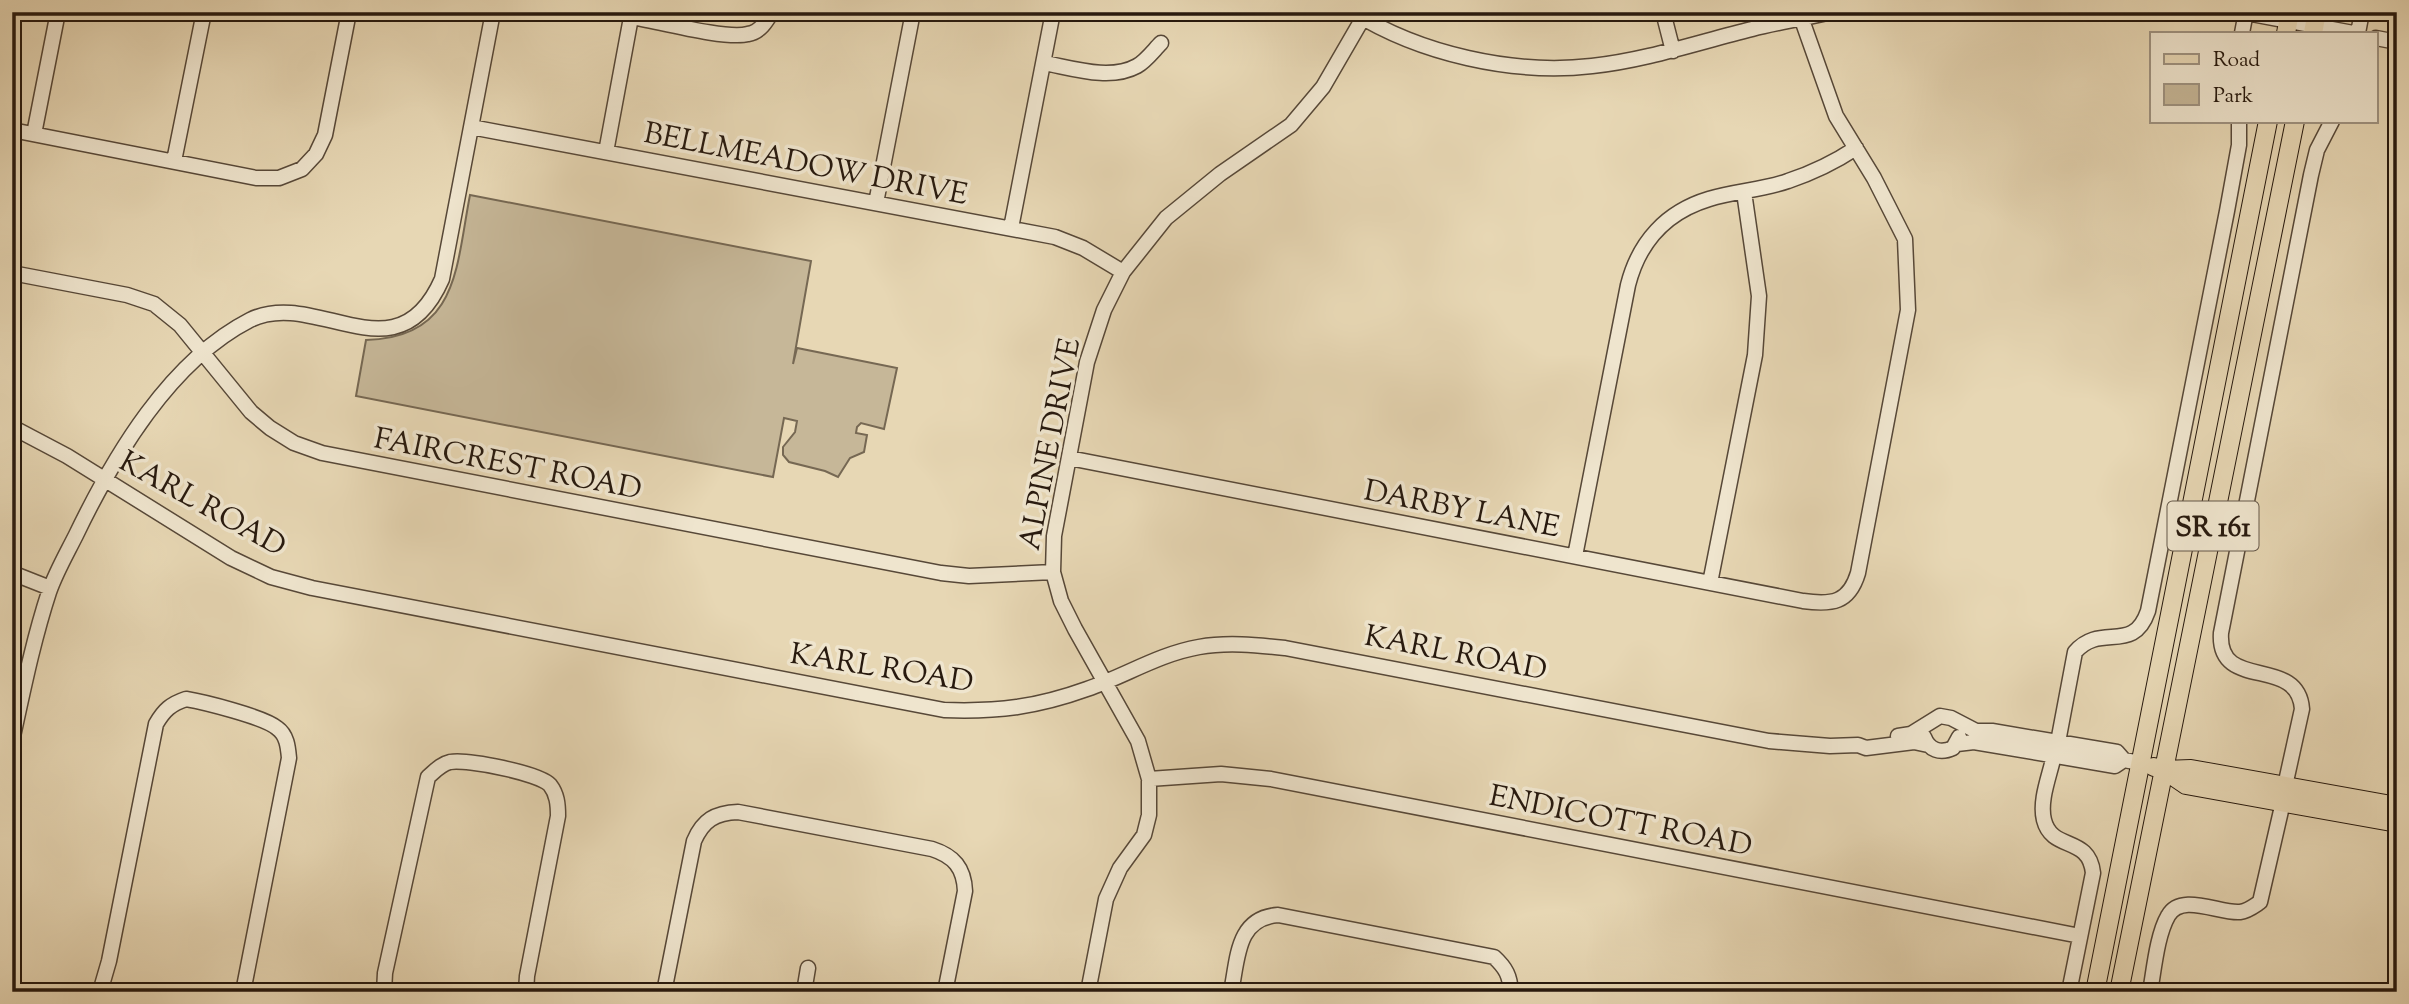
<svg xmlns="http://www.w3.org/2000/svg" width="2409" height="1004" font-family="'Sorts Mill Goudy',serif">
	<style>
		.green { fill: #c6b798; stroke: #766853; stroke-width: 2 }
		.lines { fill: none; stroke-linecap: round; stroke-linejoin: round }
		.minor-casing { stroke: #574838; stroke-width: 17 }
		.major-casing { stroke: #27190e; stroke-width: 20 }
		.minor { stroke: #efe5ce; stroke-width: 14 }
		.major { stroke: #e7d7b4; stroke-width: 18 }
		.labels { text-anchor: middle; stroke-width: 7; stroke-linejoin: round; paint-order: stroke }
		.shield { fill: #efe5ce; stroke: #635648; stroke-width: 2 }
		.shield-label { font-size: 28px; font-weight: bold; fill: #27190e }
		.street-label { font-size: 30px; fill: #27190e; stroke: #efe5ce }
	</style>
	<rect width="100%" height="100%" fill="#e7d7b4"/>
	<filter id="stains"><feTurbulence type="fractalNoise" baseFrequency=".00286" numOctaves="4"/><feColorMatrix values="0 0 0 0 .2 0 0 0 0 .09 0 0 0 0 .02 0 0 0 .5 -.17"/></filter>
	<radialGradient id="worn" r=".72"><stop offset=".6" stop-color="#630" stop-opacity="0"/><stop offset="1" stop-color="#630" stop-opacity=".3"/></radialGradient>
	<path class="green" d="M470,195L811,261L793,364L797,348L897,368L884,429L861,423L857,427L856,433L867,435L864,452L850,458L838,477L825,471L789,462L783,455V447L795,432L797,421L784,418L773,477L356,396L366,340C459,338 456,266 470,195Z"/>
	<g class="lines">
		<defs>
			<path id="minor" d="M1353,12C1420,54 1513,75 1592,66C1647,60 1699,42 1752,29C1778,22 1804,19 1830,12
				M1663,12L1673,51
				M2241,12L2353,33
				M632,17C657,21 726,40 748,34C760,32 766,22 772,12
				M2242,33L2246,12
				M2358,33L2362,12
				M2376,38L2397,42
				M1044,63C1072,68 1110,81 1137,66C1146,61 1154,50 1161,43
				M471,127L1055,237L1083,248L1123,272
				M12,130L256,178H279L302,169L316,154L325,135L349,12
				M34,134L58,12
				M606,152L632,12
				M174,161L204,12
				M876,203L913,12
				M1011,228L1053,12
				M12,273L127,295L154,304L180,325L251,412L270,428L294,443L322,453L941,573L969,576L1053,572
				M12,427L67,456L231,558L271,577L312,588L944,710C998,712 1037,707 1087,689C1125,676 1159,654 1199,647C1227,642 1256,645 1285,648L1769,741L1830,746L1858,745L1866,748L1914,742L1928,745
				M1069,458L1803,601C1832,605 1849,603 1858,573L1908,310L1905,239L1874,178L1836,116L1802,20
				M1575,556L1628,285C1639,242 1666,212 1709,199C1735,191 1763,190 1788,181C1812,173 1835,162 1856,148
				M12,573L50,588
				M1710,583L1755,355L1759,296L1744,192
				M1898,736L1911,734L1940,716L1951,718L1976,731H1992L2117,752L2124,760L2140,763
				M1924,737C1929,750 1940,754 1953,748L1959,737
				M12,741C23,691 33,641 49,592C56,572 67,553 76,535C114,456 170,361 250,320C316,287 397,382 442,279L493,12
				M2058,742L2075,652C2101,622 2133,655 2148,611L2227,211L2239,145V121
				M1957,744L1974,742L2115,766L2124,760
				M2054,755C2050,775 2039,800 2044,820C2052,852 2089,835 2093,873L2069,992
				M1149,779L1221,774L1271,779L2080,936
				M2285,786L2302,709C2298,654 2217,693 2221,633L2311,175L2317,150L2332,121
				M100,992L109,961L156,724C164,710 171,704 186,699C204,702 264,717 277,728C287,735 288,747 289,758L243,992
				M384,992L385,973L428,777C435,771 441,764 450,762C467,759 539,773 550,785C557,794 558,804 558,816L527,976L526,992
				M664,992L694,841C703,820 715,813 738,812L932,849C954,856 964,868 965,891L945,992
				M804,992L808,968
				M1088,992L1106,899L1120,868L1144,835L1149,815V779L1138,741L1075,629L1061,601L1053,572L1054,536L1087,362L1104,310L1123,272L1166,218L1220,174L1291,125L1323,87L1363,18
				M1231,992C1238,959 1236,918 1278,915L1494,957C1506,968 1510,976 1511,992
				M1673,992H1683
				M2150,992C2154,970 2157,935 2168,916C2181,892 2220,914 2240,912C2248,911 2254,906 2260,902L2283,802"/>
			<path id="major" d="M2286,33L2290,12
				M2313,33L2317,12
				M2154,767L2164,770L2186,785L2397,823
				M2164,770L2191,769L2397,806
				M2095,992L2268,121
				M2119,992L2295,121"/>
		</defs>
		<use href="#minor" class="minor-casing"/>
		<use href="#major" class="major-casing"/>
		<use href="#minor" class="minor"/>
		<use href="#major" class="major"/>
	</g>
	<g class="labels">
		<rect class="shield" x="2167.5" y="501.5" width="91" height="49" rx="5"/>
		<g class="shield-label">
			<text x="2213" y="536">SR 161</text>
		</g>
		<g class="street-label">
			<text transform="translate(806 163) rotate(11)" y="10">BELLMEADOW DRIVE</text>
			<text transform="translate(1049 444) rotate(-79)" y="10">ALPINE DRIVE</text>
			<text transform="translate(508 463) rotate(11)" y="10">FAIRCREST ROAD</text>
			<text transform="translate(203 503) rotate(29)" y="10">KARL ROAD</text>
			<text transform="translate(1462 508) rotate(11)" y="10">DARBY LANE</text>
			<text transform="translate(1456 652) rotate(11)" y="10">KARL ROAD</text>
			<text transform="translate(882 667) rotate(9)" y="10">KARL ROAD</text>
			<text transform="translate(1621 820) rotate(11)" y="10">ENDICOTT ROAD</text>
		</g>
	</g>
	<rect width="2409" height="1004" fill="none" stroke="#e7d7b4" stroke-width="42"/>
	<rect x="14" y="14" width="2381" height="976" fill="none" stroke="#27190e" stroke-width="3.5"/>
	<rect x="21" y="21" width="2367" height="962" fill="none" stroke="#27190e" stroke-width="2"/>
	<rect x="2150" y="32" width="228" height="91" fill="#efe5ce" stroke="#9f9381" stroke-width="2"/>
	<rect x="2164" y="54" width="35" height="10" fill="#e7d7b4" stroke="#9f9381" stroke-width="2"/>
	<text x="2213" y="66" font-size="21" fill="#27190e">Road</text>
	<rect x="2164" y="84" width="35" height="21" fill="#c6b798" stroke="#9f9381" stroke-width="2"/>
	<text x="2213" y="102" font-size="21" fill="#27190e">Park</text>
	<rect width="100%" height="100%" filter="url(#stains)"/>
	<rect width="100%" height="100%" fill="url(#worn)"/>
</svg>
